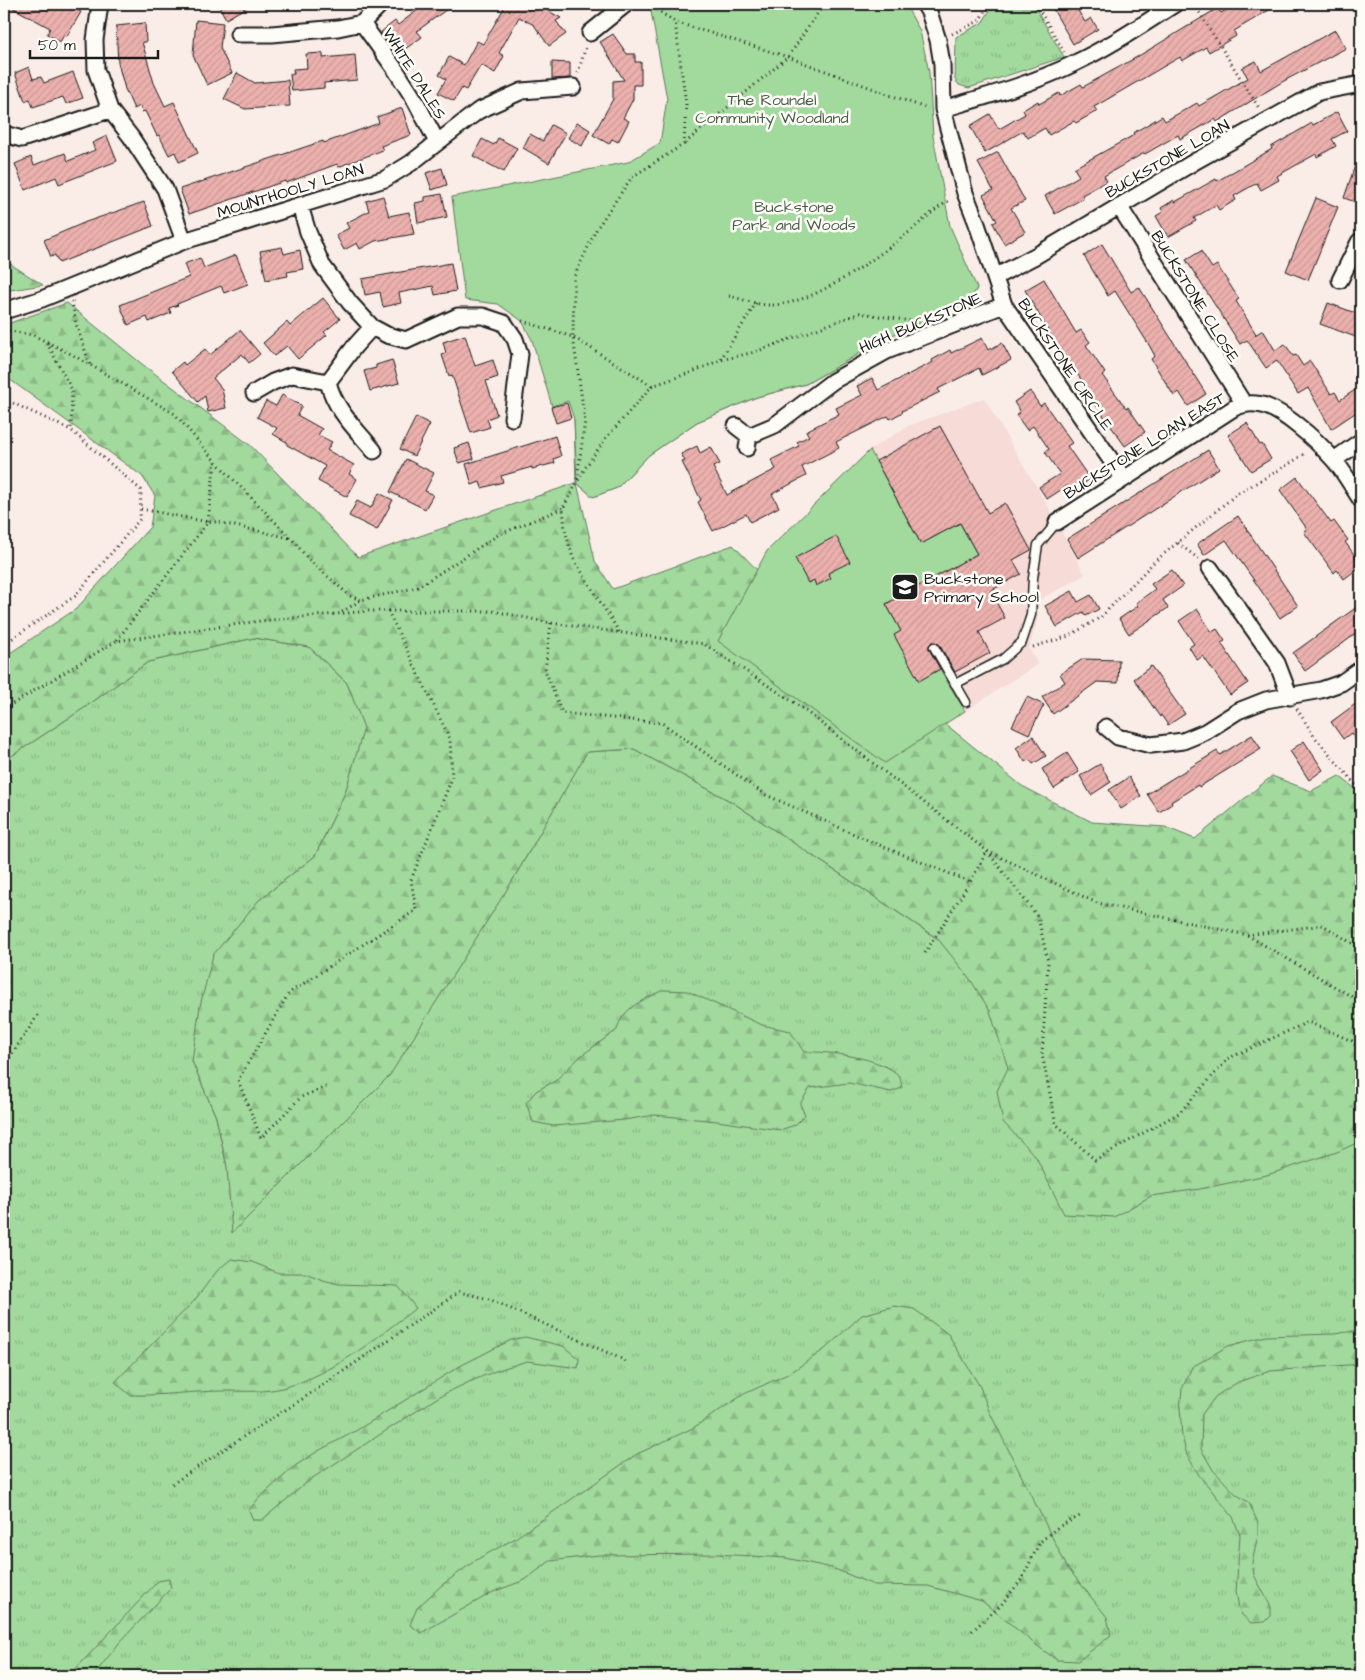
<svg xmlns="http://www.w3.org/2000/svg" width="1365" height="1680" font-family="'Architects Daughter',sans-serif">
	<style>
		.built { fill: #f6dbd7 }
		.grass { fill: url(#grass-tufts); stroke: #5f7a5c }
		.forest { fill: url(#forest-firs); stroke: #5f7a5c }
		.green { fill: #a2d99d; stroke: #5f7a5c }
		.building { fill: url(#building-hatch); stroke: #1c1c1c }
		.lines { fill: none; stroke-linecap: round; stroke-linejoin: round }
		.service-casing { stroke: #1c1c1c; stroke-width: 11 }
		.minor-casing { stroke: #1c1c1c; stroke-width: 19 }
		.path { stroke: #1c1c1c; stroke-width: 3; stroke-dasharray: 1 4; stroke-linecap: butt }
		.service { stroke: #fdfcf7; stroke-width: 8 }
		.minor { stroke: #fdfcf7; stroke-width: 15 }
		.labels { text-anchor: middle; stroke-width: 5; stroke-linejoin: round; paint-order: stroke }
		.street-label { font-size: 16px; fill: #1c1c1c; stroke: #fdfcf7 }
		.park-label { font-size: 16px; fill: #4b5e49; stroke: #fdfcf7 }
		.poi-label { font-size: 16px; fill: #1c1c1c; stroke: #fdfcf7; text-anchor: start }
	</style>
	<defs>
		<pattern id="grass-tufts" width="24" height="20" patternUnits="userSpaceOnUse" patternTransform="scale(1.25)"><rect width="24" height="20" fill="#a2d99d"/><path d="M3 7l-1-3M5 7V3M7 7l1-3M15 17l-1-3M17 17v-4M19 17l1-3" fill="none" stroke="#8bba87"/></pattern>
		<pattern id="forest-firs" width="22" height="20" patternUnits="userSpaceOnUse" patternTransform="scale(1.25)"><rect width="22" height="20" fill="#a2d99d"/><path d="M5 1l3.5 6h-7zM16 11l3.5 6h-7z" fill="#8bba87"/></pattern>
		<pattern id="building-hatch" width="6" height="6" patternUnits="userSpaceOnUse" patternTransform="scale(1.25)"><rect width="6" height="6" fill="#ecb1ae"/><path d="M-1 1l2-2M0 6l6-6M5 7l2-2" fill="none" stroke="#ca9895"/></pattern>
	</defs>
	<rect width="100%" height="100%" fill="#faede8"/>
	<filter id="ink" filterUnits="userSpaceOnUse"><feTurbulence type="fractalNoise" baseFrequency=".02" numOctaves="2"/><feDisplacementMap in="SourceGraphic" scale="10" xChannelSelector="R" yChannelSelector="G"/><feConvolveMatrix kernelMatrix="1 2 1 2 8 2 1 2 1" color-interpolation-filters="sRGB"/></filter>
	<g filter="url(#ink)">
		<path class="built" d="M984,398L1049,508L1085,575L1039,600L1037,621L1029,649L1038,664L885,763L767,551L870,450L908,426Z"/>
		<path class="grass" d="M994,4H1033L1064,57L969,88L959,85L955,80L956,37L982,23Z
			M254,638L309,647L347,683L365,728L345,793L315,856L258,901L192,1061L216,1117L227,1167L511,883L586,752L634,749L732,802L938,939L1361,1079V1676H4V761L84,708L148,662Z"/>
		<path class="forest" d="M4,260L43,285L4,291Z
			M977,288L970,301L890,336L806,384L757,397L697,422L649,455L617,488L593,497L577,483L595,561L613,589L733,545L765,578L1022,786L1092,822L1165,827L1195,839L1272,776L1311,791L1339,776L1361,793V1141L1337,1152L1267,1175L1200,1189L1151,1196L1114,1217L1064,1214L1036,1157L1003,1122L997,1091L1008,1068L990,1011L970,979L938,939L732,802L634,749L587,752L511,883L390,1075L232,1233L227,1167L216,1117L192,1061L200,1006L213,955L258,901L315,856L345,793L364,728L347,683L309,647L254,638L148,662L84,708L4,761V657L76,609L150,527L155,496L142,476L9,379L4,376V325L67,303L142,364L250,445L358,557L576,483L574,419Z
			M663,990L687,991L762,1025L790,1031L804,1052C828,1051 884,1058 899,1076C901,1079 901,1084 902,1088L891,1092L849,1083L810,1088L800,1104L805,1115L795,1125L780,1130L717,1121L655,1115L624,1120L553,1126L533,1122L526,1103L536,1091L555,1081L582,1055L617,1030C622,1008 643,1000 663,990Z
			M231,1259L252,1262L279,1273H305L323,1280L339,1284L398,1286L416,1308C376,1338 335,1373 286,1387C265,1393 246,1391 225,1391C193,1391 162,1396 130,1395L115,1382L194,1301L217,1271Z
			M894,1306L914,1309L948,1334L980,1387L989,1411L1067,1567L1107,1617L1111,1635L1078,1661L1057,1660L1036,1645L982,1601L928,1586L874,1585L832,1568L786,1558L717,1554L599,1555L550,1561L525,1580L493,1592L421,1633L410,1625L417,1608L442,1585L476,1560L514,1539L637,1454L693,1428L744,1394L790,1373L825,1349L862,1315Z
			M1361,1330V1364L1270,1371L1238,1382L1216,1396L1202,1414L1201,1449L1213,1470L1236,1494L1249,1503L1258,1523V1535L1252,1563L1254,1575L1271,1607V1616L1265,1622L1251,1623L1242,1615L1239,1608L1236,1592L1240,1535L1233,1517L1199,1475L1187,1455L1182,1437L1180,1408L1182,1389L1192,1367L1228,1346L1266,1336L1334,1334Z
			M525,1337L563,1346L579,1359L578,1368L527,1361L498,1370L469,1382L440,1396L311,1479L262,1520H253L249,1510L258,1499L295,1466L318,1451L354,1432L460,1366L511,1340Z
			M169,1579L171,1588L120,1642L93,1676H69L158,1581Z"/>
		<path class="green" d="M653,4H905L920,31L929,72L933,136L950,226L977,288L970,301L890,336L806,384L757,397L697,422L649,455L617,488L593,497L577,483L574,419L568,401L552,406L532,340L522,321L498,304L465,300L452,197L628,162L660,143L667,99L650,6Z
			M870,450L921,544L960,523L977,554L944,572L952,587L923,584L886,604L901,631L920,680L940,669L965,711L885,763L718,641L767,551Z"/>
		<path class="building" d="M6,4H67L81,12L67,36L64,35L60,42L47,34L50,28Z
			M218,4H252L226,19Z
			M416,4H454L417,31L422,37L398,54L381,32L395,21L398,25L419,9Z
			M496,4H536L561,18L556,21L566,34L549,46L534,25L519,17L499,53L504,56L495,73L481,65L466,90L462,88L454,101L438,93L446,79L439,75L449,57L464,65L477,41L483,44L504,8Z
			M1050,4H1074L1085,22L1091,18L1098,29L1073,44Z
			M1236,4H1279L1234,31L1236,36L1209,52L1206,47L1182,61L1180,57L1094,107L1097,111L1076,123L1074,121L1049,135L1045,128L1028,138L1023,131L985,153L970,126L990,114L999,129L1025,114L1023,110L1038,101L1039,104L1059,93L1060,96L1081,84L1083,87L1137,57L1218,8L1221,13Z
			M196,20L223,23L220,48L232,73L207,85L193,55Z
			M145,23L146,42H142L154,83L165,106L174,102L198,153L179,162L175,152L169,155L159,135L157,136L145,111L142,112L140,106L134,109L125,89L118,63L116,26Z
			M1335,30L1346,48L1282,82L1217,122L1215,119L1180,139L1178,135L1145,154L1144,153L1104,176L1107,181L1082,195L1084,198L1055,214L1045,196L1079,176L1074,168L1134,135L1133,133L1162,116L1165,121L1197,103L1199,106L1248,78L1242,68L1256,61L1261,71Z
			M613,34L627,54H635V62H641V85H633V99L623,118L629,121L618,142L612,139L609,144L593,135L613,99V81L624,80L600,42Z
			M323,53V58L355,55L357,80L324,83V88L292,91L290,74H294L293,69L307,68L306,54Z
			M552,62L570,63V78L552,79Z
			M29,67L33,79L41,77L44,83L73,72L83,98L66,104L63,97L33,107L30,99L25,101L15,73Z
			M237,73L255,83L288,80L290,106L245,109L224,99Z
			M402,108L411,135L381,146L383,150L338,167L337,164L286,183L285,181L189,214L180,189L323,141L324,143L379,123L377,117Z
			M1337,112L1347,131L1332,139L1336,146L1317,157L1316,154L1277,176L1279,180L1261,190L1257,183L1234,196L1236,200L1219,210L1216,205L1194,218L1196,221L1168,237L1156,216L1163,212L1161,208L1174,200L1175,202L1216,179L1217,181L1272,149L1271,147L1312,123L1313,125Z
			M577,122L590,130L582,146L568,138Z
			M551,125L566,133L549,163L523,148L530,134L543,141Z
			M107,136L117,161L59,184L56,177L25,190L15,164L31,157L34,165L65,153L68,161L95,150L92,143Z
			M498,138L517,148L504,172L473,156L482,139L494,145Z
			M998,152L1025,201L1011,208L1025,232L1004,244L993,223L997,221L983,195L993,190L978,163Z
			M1359,154L1361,155V204L1344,198Z
			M442,168L447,185L432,190L426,173Z
			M442,194L447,217L418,223L415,203L425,201V197Z
			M383,196L389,216L409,212L414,234L375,241L360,249L357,243L344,250L336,235L349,228L346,223L369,211L366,201Z
			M1316,198L1338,207L1308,280L1286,271Z
			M144,202L153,226L59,263L55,255L51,257L44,240L86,222Z
			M1102,244L1131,292L1139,287L1206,394L1188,406L1179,392L1174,396L1151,359L1155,356L1149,345L1115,291L1108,296L1084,256Z
			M282,247L284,254L300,250L303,269L287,272L288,276L266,280L260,251Z
			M1201,251L1212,268L1217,265L1239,299L1236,301L1256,334L1255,335L1263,330L1275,350L1285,344L1293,356L1296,355L1303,366L1310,361L1331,394L1335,392L1340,400L1361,386V409L1331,429L1308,388L1298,394L1277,361L1266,368L1247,340L1240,344L1186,260Z
			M236,255L248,284L224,293L221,286L177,304L178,305L169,308L171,313L149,322L147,317L128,325L120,305L189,277L184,264L200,258L204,268Z
			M451,263L456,291L435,295L433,286L399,293L401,303L383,307L380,292L365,295L362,279Z
			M1044,279L1076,333L1081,330L1090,342L1086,345L1105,373L1102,375L1126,408L1128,407L1145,432L1125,446L1083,387L1085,385L1054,341L1025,290Z
			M323,298L340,319L324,332L327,335L298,359L287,346L274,356L263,343L287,322L290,326Z
			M1328,303L1361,315V339L1320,324Z
			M240,330L260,354L249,363L242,354L213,378L222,389L226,408L208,412L205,396L198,402L172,371L183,362L185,365L205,349L210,355Z
			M465,335L475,366L493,360L498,377L486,381L497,415L487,419L490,427L471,433L452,375L449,376L442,355L446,353L443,342Z
			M982,338L988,350L1002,343L1011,360L982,375L979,368L938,389L940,392L902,411L903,412L890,419L888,416L836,442L839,448L802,467L806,476L772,494L779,507L750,522L746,514L713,531L698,502L701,500L682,462L685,461L681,454L697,446L700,453L711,447L720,464L713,467L727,495L776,469L771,460L799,446L797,442L809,436L806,431L839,414L836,408L862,395L857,386L872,378L878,390L933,362L932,360L950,350L951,353Z
			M392,360L399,383L370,391L364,371L376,368V365Z
			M1030,391L1040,406L1044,403L1072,443L1067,446L1090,479L1071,493L1067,486L1047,499L1039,487L1060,474L1045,452L1049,449L1033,426L1027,430L1016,415L1020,412L1014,402Z
			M282,395L302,406L297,415L322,429L318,435L332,442L327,450L354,465L349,474L357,479L347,497L318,481L325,466L287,445L288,443L273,434L277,428L257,417L266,401L276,406Z
			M567,403L571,418L556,423L551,407Z
			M416,417L430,424L414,456L400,449Z
			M1247,423L1260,445L1262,444L1271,459L1251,471L1228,435Z
			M940,426L988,513L1005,503L1031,550L1013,560L1021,574L990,591L1005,618L979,632L990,653L955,672L939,644L932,642L929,645V649L940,669L919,681L894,635L901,631L886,604L977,554L960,523L921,544L876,461Z
			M555,436L561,456L554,459L555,463L532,469V467L501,476L503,482L482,488L480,482L472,485L466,464Z
			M469,443L474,459L459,463L454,448Z
			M1208,450L1219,468L1078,558L1067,539Z
			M406,459L434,473L425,491L433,495L425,509L390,492Z
			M1297,477L1331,523L1334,521L1348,540L1345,542L1361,564V566L1344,579L1337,570L1334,573L1304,532L1307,529L1280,490Z
			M379,493L393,500L377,530L349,516L357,501L371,508Z
			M1238,516L1298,606L1280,618L1226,540L1204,555L1197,544Z
			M836,536L850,562L828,573L831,578L816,586L814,580L808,583L795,558Z
			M1172,570L1183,586L1163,600L1168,608L1129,634L1119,619L1138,606L1136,603L1155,589L1151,584Z
			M1072,591L1078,602L1091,595L1099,609L1086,616L1083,612L1057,627L1045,606Z
			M1361,604V630L1305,671L1293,653Z
			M1197,609L1212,632L1217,629L1225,641L1221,643L1248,683L1230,695L1203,656L1197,660L1189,647L1194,644L1179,621Z
			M1083,659L1119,660L1118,683L1097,682L1053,714L1042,697L1065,682L1060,674Z
			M1151,666L1185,714L1168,725L1161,715L1160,717L1134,679Z
			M1027,697L1044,705L1029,734L1012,726Z
			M1361,700V747L1351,733L1343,739L1331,722Z
			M1252,735L1261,749L1199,787L1198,785L1171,802L1172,804L1159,812L1147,794L1217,751L1220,755Z
			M1033,736L1046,756L1033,764L1030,760L1025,762L1016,748Z
			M1304,741L1323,770L1309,780L1290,751Z
			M1067,753L1079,772L1054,789L1042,769Z
			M1100,764L1111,782L1091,795L1080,776Z
			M1129,777L1141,796L1121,809L1109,790Z"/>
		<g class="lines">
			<defs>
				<path id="service" d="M934,647L966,702
					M955,684L1003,659L1022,642L1031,615L1033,578L1038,545L1057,522"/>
				<path id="minor" d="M100,4L95,40L96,70L110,110L131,137L165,189L184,241
					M924,4L929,12L938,40L942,64L943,109L965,193L976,221L1004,305L1124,479
					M362,23L395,69L416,102L437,142
					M590,33L626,4
					M238,34H272L338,28L362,23L381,4
					M943,109C987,96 1032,84 1073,64C1109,47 1142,25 1175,4
					M4,134L22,139L110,110
					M300,206L308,232L322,265L350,303L372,327L387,335L406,340L458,316H483L504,323L515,339L520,354L512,418
					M1119,206L1244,404
					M995,277L1037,255L1194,162L1319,92L1361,84
					M1340,280L1359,242H1361
					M4,311L42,299L184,241L385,179L411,163L478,111L522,91L573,87
					M372,327L354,347L328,382C335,410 356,429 374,451
					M254,393L273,382L292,375L328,382
					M736,426L749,436L747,448
					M749,436L775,425L833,381L887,351L1004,305
					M1334,460L1361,441
					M1057,522L1234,408C1241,405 1248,403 1256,404C1279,405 1318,442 1333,459C1344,471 1352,487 1361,500
					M1210,568L1277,663L1290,697
					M1106,727L1118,737L1151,745L1183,741L1205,732L1238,711L1266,700L1321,690L1341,683L1361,669"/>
			</defs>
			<use href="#service" class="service-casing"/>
			<use href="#minor" class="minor-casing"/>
			<path class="path" d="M648,4L675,22L788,57L928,109
				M1036,4L1064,52
				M1194,4L1259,108
				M952,34L979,21L989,4
				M578,73L586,46
				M685,143L788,57L824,4
				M729,296C742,299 757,305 770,305C815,305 874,259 908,233C922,222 935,208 951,200
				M72,301L76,324L90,365
				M522,321L573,337L652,386
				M4,330L33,335L73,355L175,414L215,461L291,538L309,560L350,596L361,600
				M721,359L756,303
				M4,399L71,430
				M577,479L585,421L573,337L574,277L597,228L632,177L684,144L686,104L675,22
				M141,509L208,522H217L290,538
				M1178,543L1200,560
				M342,612L361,600L418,587L498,535L563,508
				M551,623L545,670L562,713L662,723L764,794L872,842L970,882
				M619,632L573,558L565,530L563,508L585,468L606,438L652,386L692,372L721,360L755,352L860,313L917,322
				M117,640L208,522L215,461
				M4,644L75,596L140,519L141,490L71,430L72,390L47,343
				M1033,647L1069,636L1101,617L1154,562L1238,493L1281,469L1306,453
				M4,709L116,641L260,621L369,611H493L551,623L704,644L795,703L987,851L1097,903L1247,935L1361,1002
				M1297,709L1314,736L1361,791
				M1247,935L1323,925L1361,949
				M925,953L970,882L987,851L1038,917L1048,962L1042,1054L1056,1124L1095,1160L1179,1113L1229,1058L1308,1022L1352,1041L1361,1053
				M4,1066L40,1012
				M326,1087L301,1097L261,1138L238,1080L289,993L416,910L411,880L452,778L450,739L388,611
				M172,1484L235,1442L304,1398L459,1292L489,1299L626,1361
				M972,1631L1001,1605L1022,1579L1040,1542L1058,1527L1080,1516"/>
			<use href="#service" class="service"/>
			<use href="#minor" class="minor"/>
		</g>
	</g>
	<defs>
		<symbol id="school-square" viewBox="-11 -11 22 22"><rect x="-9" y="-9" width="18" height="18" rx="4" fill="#1c1c1c" stroke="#fdfcf7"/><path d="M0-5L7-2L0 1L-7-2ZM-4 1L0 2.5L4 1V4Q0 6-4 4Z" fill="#fff"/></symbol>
	</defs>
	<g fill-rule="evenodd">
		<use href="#school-square" x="889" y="571" width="32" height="32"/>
	</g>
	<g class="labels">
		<g class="street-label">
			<text transform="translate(415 73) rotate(58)" y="6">WHITE DALES</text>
			<text transform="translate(1167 158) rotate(-30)" y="6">BUCKSTONE LOAN</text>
			<text transform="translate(290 190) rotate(-17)" y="6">MOUNTHOOLY LOAN</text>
			<text transform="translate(1196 296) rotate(58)" y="6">BUCKSTONE CLOSE</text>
			<text transform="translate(920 322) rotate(-23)" y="6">HIGH BUCKSTONE</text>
			<text transform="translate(1066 364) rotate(56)" y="6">BUCKSTONE CIRCLE</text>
			<text transform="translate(1144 445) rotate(-32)" y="6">BUCKSTONE LOAN EAST</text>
		</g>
		<g class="park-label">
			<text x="772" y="105">The Roundel<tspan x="772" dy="18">Community Woodland</tspan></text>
			<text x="794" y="212">Buckstone<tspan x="794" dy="18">Park and Woods</tspan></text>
		</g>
		<g class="poi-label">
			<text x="924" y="584">Buckstone<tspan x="924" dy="18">Primary School</tspan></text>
		</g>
	</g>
	<rect width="1365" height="1680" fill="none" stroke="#fdfcf7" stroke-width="20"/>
	<rect x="10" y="10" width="1345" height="1660" fill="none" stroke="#1c1c1c" stroke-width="2" filter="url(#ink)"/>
	<path d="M30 50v8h128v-8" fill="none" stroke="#1c1c1c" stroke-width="2.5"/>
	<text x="38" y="50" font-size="15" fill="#1c1c1c" stroke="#fdfcf7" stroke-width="4" paint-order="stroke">50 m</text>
</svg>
